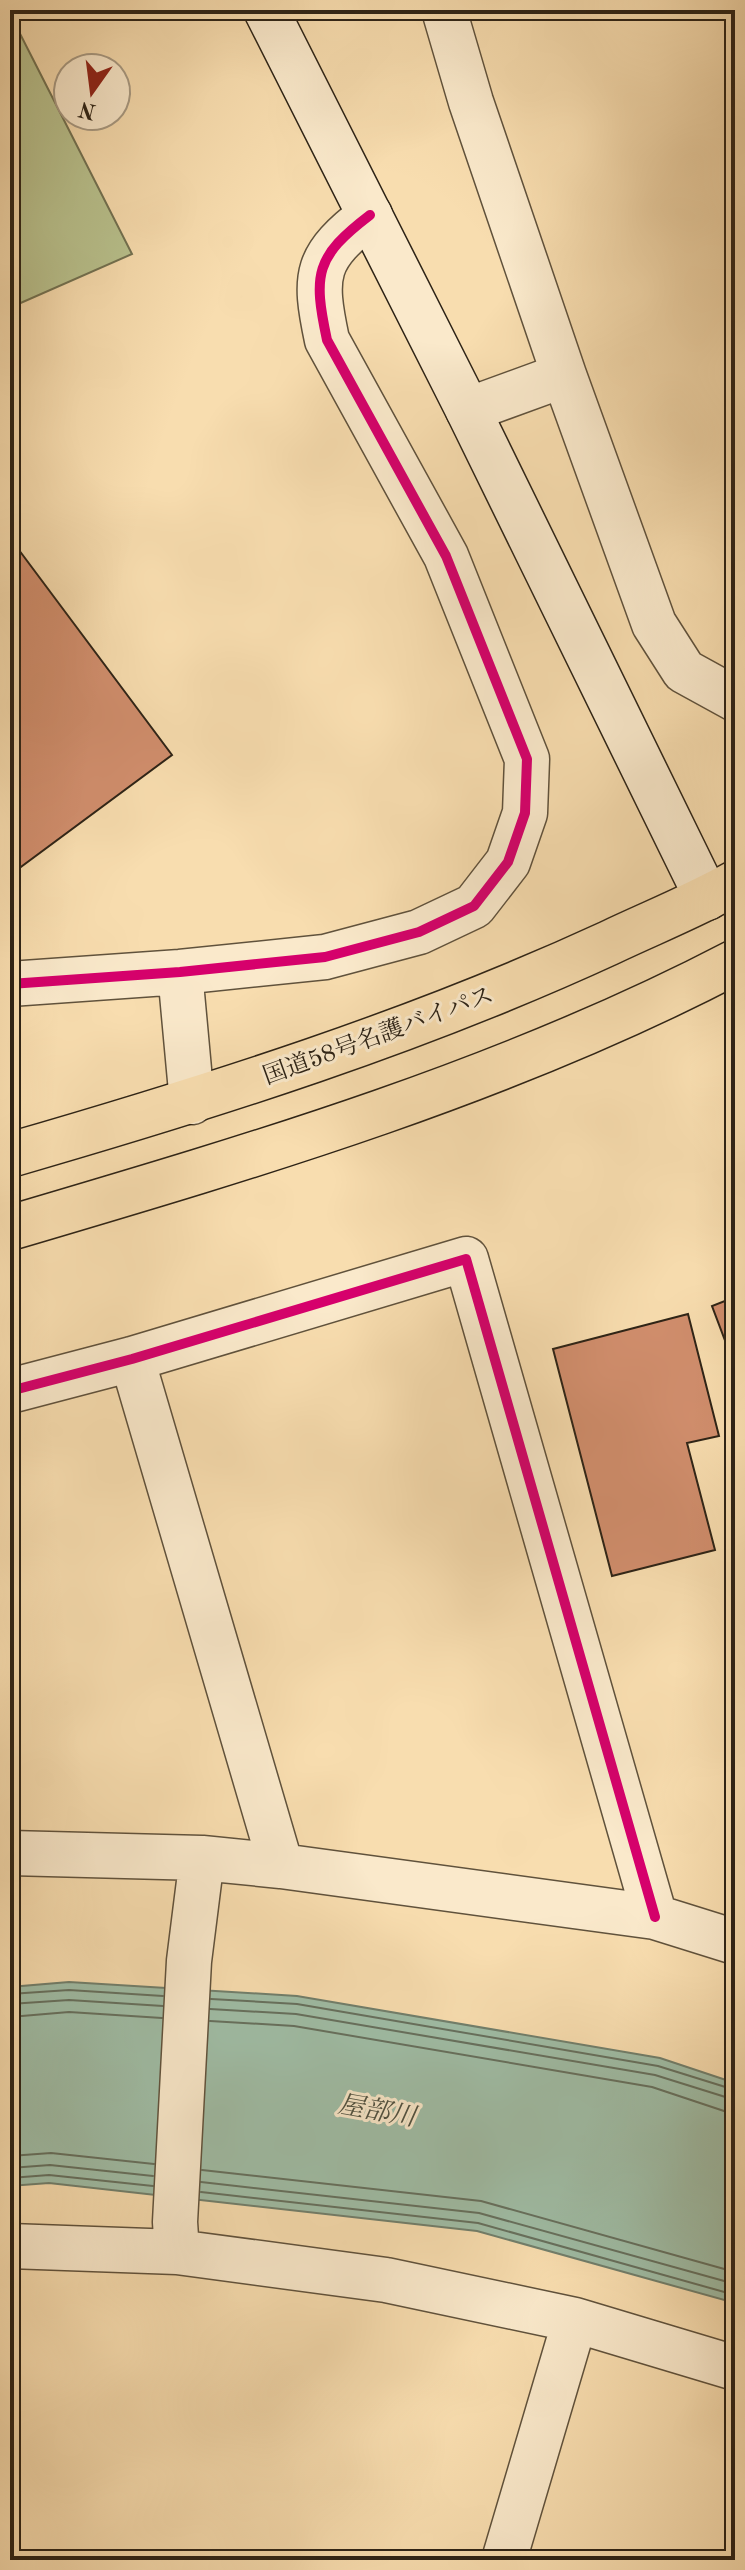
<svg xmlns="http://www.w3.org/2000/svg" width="745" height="2570" font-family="'Old Standard TT','Noto Serif JP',serif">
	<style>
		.green { fill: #b9c28e; stroke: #737252; stroke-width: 2 }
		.water { fill: #9fbda6; stroke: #717f6c; stroke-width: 2 }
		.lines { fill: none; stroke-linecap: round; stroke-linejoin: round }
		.shore { stroke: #66705e; stroke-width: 2 }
		.building { fill: #d18e6d; stroke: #2d2316; stroke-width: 2 }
		.street-casing { stroke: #60523c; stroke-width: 47 }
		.secondary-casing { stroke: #2d2316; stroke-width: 47 }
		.highway-casing { stroke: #2d2316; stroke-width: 47 }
		.street { stroke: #fae9cb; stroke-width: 44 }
		.secondary { stroke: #fae9cb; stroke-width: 44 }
		.highway { stroke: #f8ddaf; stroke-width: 44 }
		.cycleway-casing { stroke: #fae9cb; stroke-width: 15 }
		.cycleway { stroke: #d6006c; stroke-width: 10 }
		.labels { text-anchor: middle; stroke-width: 6; stroke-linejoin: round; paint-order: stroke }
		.street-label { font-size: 24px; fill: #2d2316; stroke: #fae9cb }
		.water-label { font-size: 26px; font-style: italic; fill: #4f5141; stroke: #fae9cb }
	</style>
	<rect width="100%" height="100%" fill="#f8ddaf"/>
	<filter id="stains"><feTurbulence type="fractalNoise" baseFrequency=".0025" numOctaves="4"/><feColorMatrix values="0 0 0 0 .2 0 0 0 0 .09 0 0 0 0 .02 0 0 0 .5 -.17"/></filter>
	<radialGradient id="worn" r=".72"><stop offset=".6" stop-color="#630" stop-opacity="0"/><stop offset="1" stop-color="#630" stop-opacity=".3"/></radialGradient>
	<path class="green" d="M10,14L132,254L16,305L10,335Z"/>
	<path class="water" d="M69,1982L297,1996L660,2058L735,2083V2303L477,2231L49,2183L10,2186V1987Z"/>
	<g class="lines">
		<path class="shore" d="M10,1994L69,1990L163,1996
			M211,1999L297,2004L658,2066L735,2090
			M10,2004L69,2000L163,2006
			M210,2009L296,2014L655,2075L735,2100
			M10,2017L69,2012L162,2018
			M210,2021L294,2026L652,2087L724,2111L735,2112
			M10,2156L51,2153L154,2164
			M10,2168L50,2165L153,2176
			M202,2170L481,2201L735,2272
			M10,2178L49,2175L153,2186
			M201,2182L479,2213L735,2284
			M201,2192L478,2223L735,2295"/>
	</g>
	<path class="building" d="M10,538L172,755L10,875Z
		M735,1297V1367L712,1306Z
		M688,1314L719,1436L687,1443L715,1550L612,1576L553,1349Z"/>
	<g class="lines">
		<defs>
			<path id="street" d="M444,10L471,102L564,375L654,624L684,671L735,699
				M468,410L564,375
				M180,972L192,1102
				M10,984L180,972L325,957L419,932L474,906L508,862L525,813L527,759L446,556L327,340C313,274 315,257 370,215
				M132,1359L281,1866
				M10,1391L132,1359L466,1259L655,1917
				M10,1853L202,1858L281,1866L655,1917L735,1942
				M10,2246L177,2252L386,2280L575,2320L735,2368
				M177,2252L175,2222L189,1961L202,1858
				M504,2560L575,2320"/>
			<path id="secondary" d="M266,10L468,410L707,898"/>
			<path id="highway" d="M10,1155C214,1096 416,1032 609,943C651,923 694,906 735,883
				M10,1228C257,1155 505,1082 735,962"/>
		</defs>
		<use href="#street" class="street-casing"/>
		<use href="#secondary" class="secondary-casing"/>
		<use href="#highway" class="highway-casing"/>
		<use href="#street" class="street"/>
		<use href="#secondary" class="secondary"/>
		<use href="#highway" class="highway"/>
		<defs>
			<path id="cycleway" d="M10,984L180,972L325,957L419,932L474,906L508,862L525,813L527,759L446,556L327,340C313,274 315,257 370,215
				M10,1391L132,1359L466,1259L655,1917"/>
		</defs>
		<use href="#cycleway" class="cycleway-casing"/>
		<use href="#cycleway" class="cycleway"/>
	</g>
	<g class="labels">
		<g class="street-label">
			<text transform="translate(378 1035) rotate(-20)" y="8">国道58号名護バイパス</text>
		</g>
		<g class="water-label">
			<text transform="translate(377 2110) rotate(10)" y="9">屋部川</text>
		</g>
	</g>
	<rect width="745" height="2570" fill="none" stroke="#f8ddaf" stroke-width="40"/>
	<rect x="12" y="12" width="721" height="2546" fill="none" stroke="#2d2316" stroke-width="4"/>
	<rect x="20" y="20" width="705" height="2530" fill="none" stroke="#2d2316" stroke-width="2"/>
	<g transform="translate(92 92) rotate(194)"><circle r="38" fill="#fae9cb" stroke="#a89a83" stroke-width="2"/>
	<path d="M0-6L14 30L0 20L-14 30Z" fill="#8f2418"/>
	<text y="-12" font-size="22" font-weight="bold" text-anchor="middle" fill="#2d2316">N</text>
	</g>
	<rect width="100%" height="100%" filter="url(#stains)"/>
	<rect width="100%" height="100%" fill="url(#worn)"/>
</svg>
